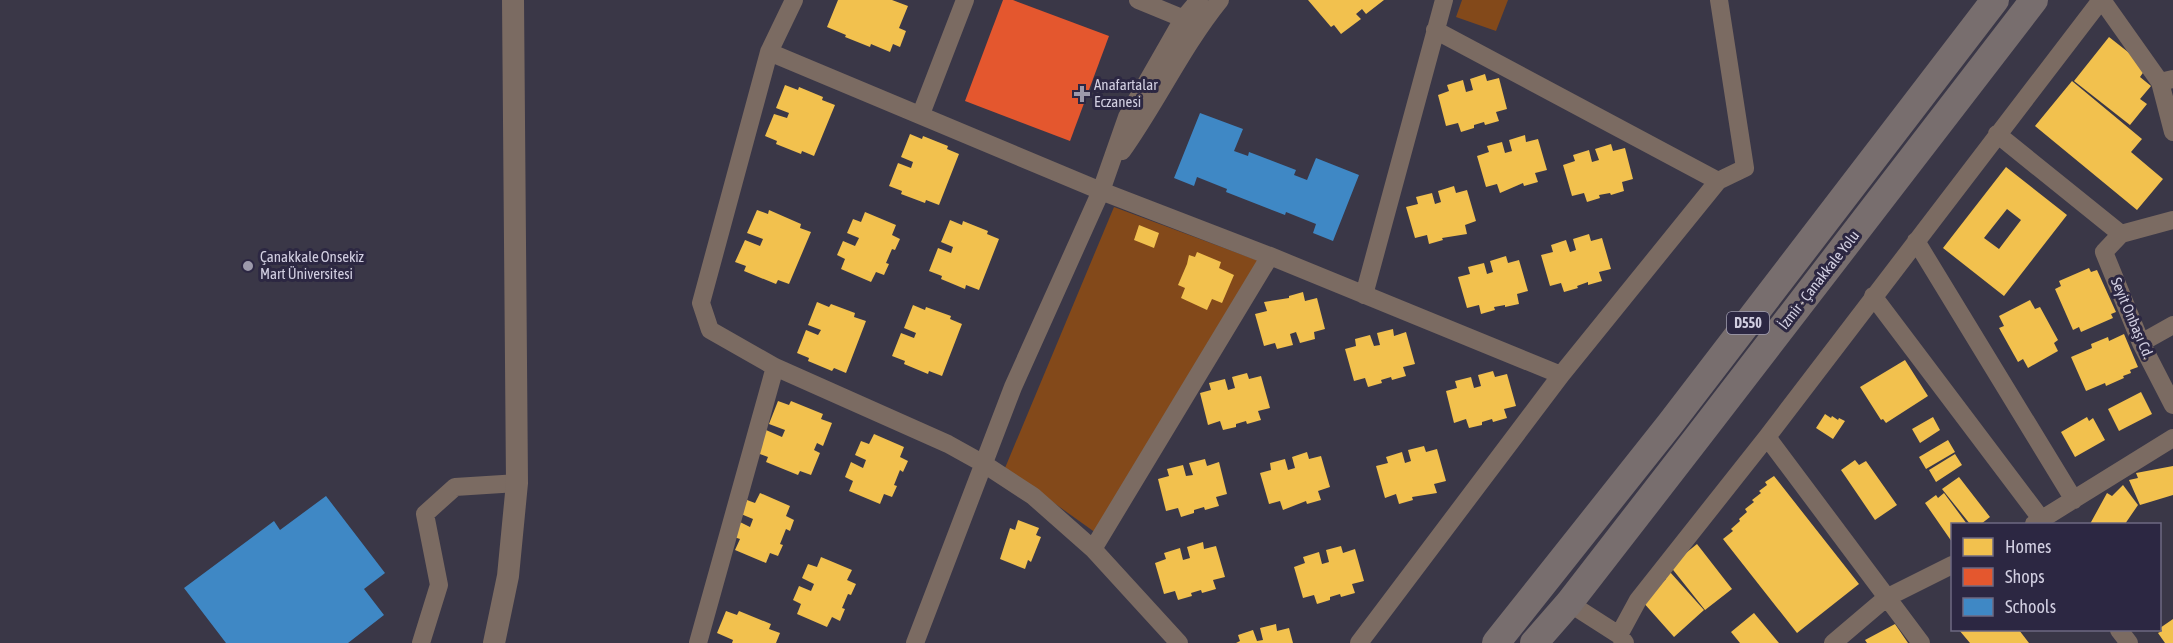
<svg xmlns="http://www.w3.org/2000/svg" width="2173" height="643" font-family="'Asap Condensed',sans-serif">
	<style>
		.green { fill: #83491a }
		.homes { fill: #f2c14e; fill-rule: evenodd }
		.shops { fill: #e4572e }
		.schools { fill: #3f88c5 }
		.lines { fill: none; stroke-linecap: round; stroke-linejoin: round }
		.minor { stroke: #7b6b62; stroke-width: 18 }
		.tertiary { stroke: #7b6b62; stroke-width: 22 }
		.trunk { stroke: #786e6e; stroke-width: 28 }
		.poi-dot { fill: #9d9aab; stroke: #2c2742; stroke-width: 2 }
		.labels { text-anchor: middle; stroke-width: 6; stroke-linejoin: round; paint-order: stroke }
		.shield { fill: #2c2742; stroke: #a09db1; stroke-width: 1.5 }
		.shield-label { font-size: 14px; font-weight: bold; fill: #d2cfe1 }
		.poi-label { font-size: 15px; fill: #d2cfe1; stroke: #2c2742; text-anchor: start }
		.street-label { font-size: 15px; fill: #d2cfe1; stroke: #2c2742 }
	</style>
	<rect width="100%" height="100%" fill="#3a3747"/>
	<path class="green" d="M1462,0H1508L1496,31L1456,17Z
		M1114,207L1259,261L1096,533L1005,468Z"/>
	<path class="homes" d="M838,0H892L908,6L899,28L906,31L900,47L893,44L890,52L871,44L870,47L845,37L846,35L827,27Z
		M1308,0H1384L1366,14L1362,9L1356,14L1361,19L1341,34L1334,25L1331,27Z
		M2109,37L2147,67L2140,77L2151,86L2140,99L2147,104L2130,125L2074,81Z
		M1485,74L1487,81L1499,78L1507,109L1496,112L1499,121L1485,125L1484,122L1474,125V128L1461,132L1458,123L1446,126L1438,95L1449,91L1447,85L1463,80L1466,92L1473,90L1470,79Z
		M2072,81L2142,139L2131,152L2163,179L2137,210L2035,126Z
		M785,85L798,90L799,87L823,97L822,100L835,105L814,156L802,151L801,154L776,144L777,141L765,136L774,114L787,118L789,113L776,108Z
		M910,134L922,139L923,136L948,146L947,149L959,154L939,205L926,200L925,203L901,194L902,191L889,186L898,163L911,168L913,162L901,157Z
		M1525,135L1526,142L1538,139L1547,170L1535,173L1538,182L1524,186L1523,183L1500,193L1497,184L1486,187L1477,156L1489,152L1487,146L1502,142L1505,153L1512,151L1509,140Z
		M1611,144L1613,151L1625,148L1633,179L1622,182L1624,191L1611,195L1610,193L1599,195L1600,198L1587,202L1584,193L1572,196L1563,165L1575,161L1573,155L1589,150L1592,162L1599,160L1595,149Z
		M2006,167L2067,215L2004,296L1943,248ZM2007,209L2021,220L1999,249L1984,238Z
		M1454,186L1456,193L1467,190L1476,221L1465,225L1467,234L1442,238L1443,240L1429,244L1427,235L1415,238L1406,207L1418,204L1416,197L1432,193L1435,204L1441,202L1438,191Z
		M757,210L768,214L769,210L801,224L800,228L811,232L789,284L778,280L776,284L744,271L746,266L735,262L745,240L760,246L763,239L747,233Z
		M865,212L896,225L892,235L900,239L895,250L892,249L886,263L889,264L884,275L876,272L871,282L841,269L845,259L837,255L843,241L855,246L859,238L847,233L853,219L861,222Z
		M950,220L962,225L963,221L988,231L987,234L999,239L979,290L966,285L965,289L941,279L942,276L929,271L938,248L951,253L953,247L941,242Z
		M1139,225L1159,233L1154,248L1134,240Z
		M1589,234L1591,241L1602,238L1611,269L1599,272L1602,281L1588,285V282L1577,286L1578,288L1564,292L1561,283L1550,286L1541,255L1553,252L1551,245L1566,240L1570,252L1576,250L1573,239Z
		M1197,252L1221,262L1219,268L1234,275L1222,303L1212,299L1207,310L1181,298L1185,288L1178,285L1187,264L1189,255L1195,257Z
		M1506,256L1508,263L1519,260L1528,291L1517,294L1519,304L1505,307V305L1494,307L1495,310L1481,314L1479,305L1467,308L1458,277L1470,274L1468,267L1484,263L1487,274L1493,272L1490,261Z
		M2089,268L2091,272L2097,270L2116,312L2111,314L2113,318L2081,332L2079,327L2073,330L2055,289L2061,286L2059,281Z
		M1303,292L1305,301L1317,298L1325,329L1314,332L1315,339L1300,343L1296,332L1290,334L1293,345L1277,349L1275,343L1264,346L1255,314L1267,311L1264,302L1289,298V296Z
		M2030,300L2035,309L2040,307L2058,340L2054,343L2058,351L2028,368L2023,359L2018,362L1999,328L2004,326L1999,316Z
		M817,302L829,307L831,304L855,313L854,317L866,321L846,373L834,368L832,371L808,361L809,358L797,353L806,330L818,335L821,330L808,325Z
		M913,305L925,310L926,307L951,316L950,319L962,324L942,376L929,371L928,374L904,364L905,361L892,356L901,333L914,338L916,333L904,328Z
		M1393,329L1394,336L1406,332L1415,364L1403,367L1406,376L1392,380L1391,377L1381,380L1382,383L1368,387L1365,378L1354,381L1345,349L1356,346L1355,339L1370,335L1374,346L1380,345L1377,333Z
		M2124,334L2138,367L2130,370L2131,373L2123,376L2124,378L2106,386L2105,383L2086,391L2071,357L2092,348L2091,344L2108,337L2109,341Z
		M1905,360L1928,396L1886,423L1883,419L1881,420L1860,387Z
		M1493,371L1495,377L1507,374L1516,406L1504,409L1507,418L1493,422L1492,419L1482,422V425L1469,428L1466,419L1454,423L1446,391L1457,388L1455,381L1471,377L1474,388L1481,386L1478,375Z
		M1247,373L1249,379L1261,376L1270,408L1258,411L1261,420L1247,424L1246,421L1236,424V427L1223,430L1220,421L1208,425L1200,393L1211,390L1209,383L1225,379L1228,390L1235,388L1232,377Z
		M2141,392L2152,414L2119,431L2108,409Z
		M778,401L789,405L791,401L823,414L821,419L832,423L823,446L817,443L814,450L820,453L811,475L800,471L798,475L766,462L768,457L757,453L766,430L782,437L785,430L769,424Z
		M1825,414L1831,418L1832,416L1838,420L1839,418L1845,421L1833,439L1816,428Z
		M1933,417L1940,430L1920,443L1912,429Z
		M2087,417L2089,421L2093,418L2105,440L2075,457L2061,432Z
		M874,434L904,447L900,457L908,461L903,472L900,470L894,485L897,486L892,497L884,494L880,504L849,491L853,481L845,477L851,462L863,468L866,460L855,455L861,441L869,444Z
		M1948,440L1955,452L1926,469L1919,457Z
		M1424,446L1426,452L1437,449L1446,481L1434,484L1437,493L1412,497L1413,500L1399,504L1396,494L1385,498L1376,466L1388,463L1386,457L1402,452L1405,463L1411,461L1408,450Z
		M1307,452L1309,459L1321,456L1330,487L1318,491L1321,500L1307,504L1306,501L1283,510L1280,501L1269,504L1260,473L1271,470L1270,463L1285,459L1288,470L1295,468L1292,457Z
		M1955,454L1962,465L1936,482L1929,470Z
		M1205,459L1207,466L1219,462L1227,494L1216,497L1219,506L1205,510L1204,507L1194,510V513L1181,517L1178,508L1166,511L1158,479L1169,476L1167,469L1183,465L1186,476L1193,475L1189,463Z
		M1855,460L1859,465L1866,461L1897,505L1875,520L1841,470Z
		M2173,466V495L2140,505L2129,480L2138,478L2136,473Z
		M1774,476L1859,584L1797,633L1723,539L1733,531L1731,529L1740,521L1739,519L1747,512L1745,509L1754,502L1752,500L1761,493L1759,491L1767,485L1765,482Z
		M1959,477L1990,517L1981,524H1970L1942,489Z
		M2123,485L2138,505L2125,524H2090L2107,493L2112,496Z
		M760,493L790,506L786,516L794,520L790,531L786,529L780,544L783,545L778,556L770,553L766,563L735,550L740,539L731,536L738,521L750,527L753,519L741,514L747,500L755,503Z
		M1944,493L1967,524H1952V542L1925,503L1936,495L1938,498Z
		M1018,520L1039,528L1036,535L1041,537L1031,562L1028,560L1025,569L1000,559L1010,528L1015,530Z
		M1203,542L1204,549L1216,546L1225,577L1213,580L1216,589L1202,593L1201,590L1191,593L1192,596L1178,600L1175,591L1164,594L1155,563L1166,559L1164,553L1180,548L1183,560L1190,558L1187,547Z
		M1697,544L1732,589L1705,610L1670,566Z
		M1341,546L1343,553L1355,549L1364,581L1352,584L1355,593L1341,597L1340,594L1330,597V600L1317,604L1314,595L1303,598L1294,567L1305,563L1303,557L1319,552L1322,564L1329,562L1326,550Z
		M821,557L852,570L847,580L856,584L851,595L848,594L842,608L845,609L840,621L832,617L827,627L797,614L801,604L793,600L799,586L811,591L814,584L802,578L808,564L817,567Z
		M1670,572L1704,610L1674,637L1642,601L1666,579L1664,577Z
		M726,611L737,615L739,611L771,624L769,629L780,633L776,643H732L733,640L717,633Z
		M1754,613L1779,643H1740L1731,632Z
		M2173,619V643H2165L2158,633L2162,631L2160,628Z
		M1276,624L1277,631L1289,628L1293,643H1236L1240,641L1238,635L1253,630L1257,641L1263,640L1260,628Z
		M1895,624L1908,643H1867L1865,640Z
		M1959,630H2019L2029,643H1970Z"/>
	<path class="shops" d="M1003,0H1013L1109,36L1070,141L965,101Z"/>
	<path class="schools" d="M1200,113L1243,129L1234,151L1248,156L1249,152L1296,170L1294,175L1307,180L1316,158L1359,175L1333,241L1313,233L1316,224L1286,212L1285,215L1226,192L1227,189L1197,177L1194,186L1174,178Z
		M326,496L385,573L364,589L384,615L348,643H226L184,588L274,521L280,530Z"/>
	<g class="lines">
		<path class="minor" d="M794,0L769,52L701,303L710,330L775,367L948,444L984,464L1033,496L1093,549L1179,643
			M1138,0L1194,23
			M2102,0L2160,82L2173,79
			M1435,30L1718,181
			M769,52L1101,191L1270,256L1561,375
			M2160,82L2173,132
			M921,114L965,0
			M1997,134L2121,234
			M1122,151C1157,102 1182,47 1220,0
			M2173,220L2121,234L2104,252L2141,343L2173,405
			M1916,241L2074,500
			M1364,295L1444,0
			M1873,296L2045,524
			M2141,343L2173,325
			M1767,437L1921,643
			M2034,524L2173,438
			M1093,549L1270,256
			M1569,603L1619,635L1625,643
			M2119,630L2129,643
			M1619,635L1638,600L1767,437L2101,0
			M421,643L439,585L425,514L455,487L517,483
			M698,643L775,367
			M915,643L1013,387L1101,191L1127,117L1183,19L1199,0
			M1359,643L1561,375L1718,181L1745,168L1719,0
			M1833,643L1886,598L1952,565"/>
		<path class="tertiary" d="M494,643L508,576L517,483L513,0"/>
		<path class="trunk" d="M1496,643L1670,424L1995,0
			M1534,643L1569,603L1700,434L2034,0"/>
	</g>
	<g class="poi-dot">
		<path d="M1079 85h6v6h6v6h-6v6h-6v-6h-6v-6h6z"/>
		<circle cx="248" cy="266" r="6"/>
	</g>
	<g class="labels">
		<rect class="shield" x="1727" y="312" width="42" height="22" rx="4.5"/>
		<g class="shield-label">
			<text x="1748" y="328">D550</text>
		</g>
		<g class="poi-label">
			<text x="1094" y="90">Anafartalar<tspan x="1094" dy="17">Eczanesi</tspan></text>
			<text x="260" y="262">Çanakkale Onsekiz<tspan x="260" dy="17">Mart Üniversitesi</tspan></text>
		</g>
		<g class="street-label">
			<text transform="translate(1819 280) rotate(-52)" y="5">İzmir - Çanakkale Yolu</text>
			<text transform="translate(2132 318) rotate(67)" y="5">Seyit Onbaşı Cd.</text>
		</g>
	</g>
	<rect x="1951" y="523" width="210" height="108" fill="#2c2742" stroke="#6e6a82" stroke-width="1.5"/>
	<rect x="1963" y="538" width="30" height="18" fill="#f2c14e" stroke="#6e6a82" stroke-width="1.5"/>
	<text x="2005" y="553" font-size="18" fill="#d2cfe1">Homes</text>
	<rect x="1963" y="568" width="30" height="18" fill="#e4572e" stroke="#6e6a82" stroke-width="1.5"/>
	<text x="2005" y="583" font-size="18" fill="#d2cfe1">Shops</text>
	<rect x="1963" y="598" width="30" height="18" fill="#3f88c5" stroke="#6e6a82" stroke-width="1.5"/>
	<text x="2005" y="613" font-size="18" fill="#d2cfe1">Schools</text>
</svg>
